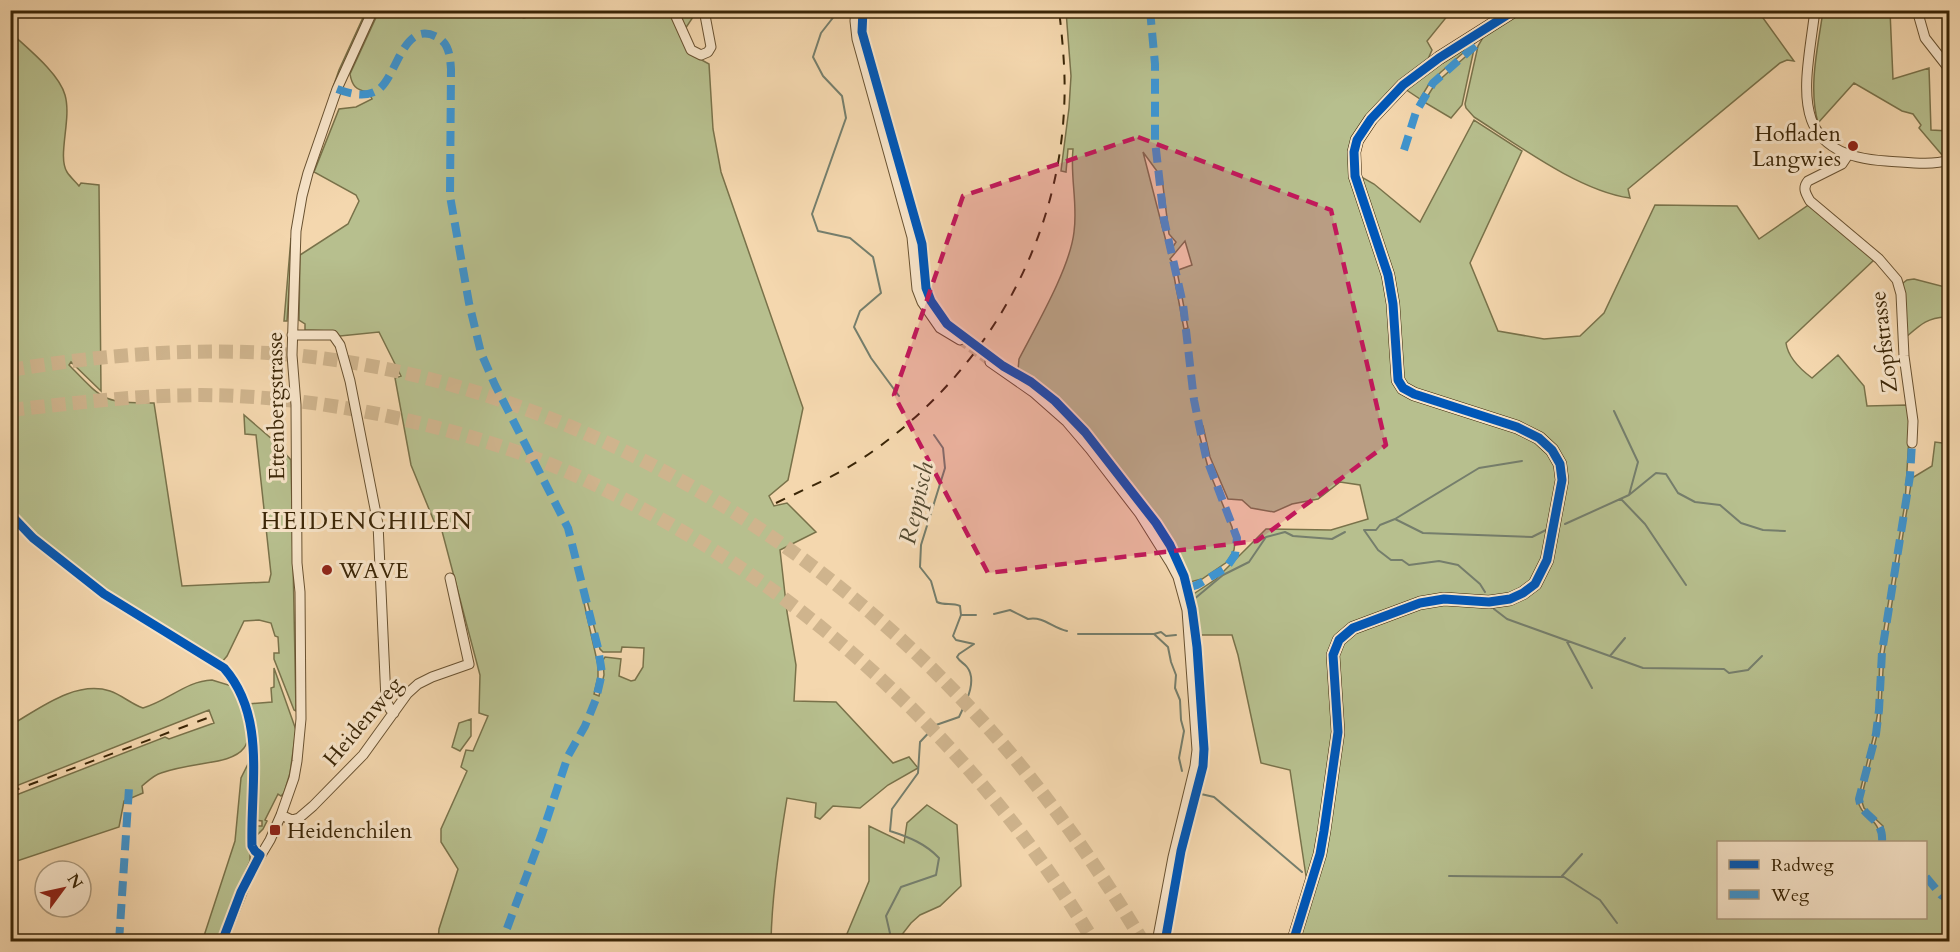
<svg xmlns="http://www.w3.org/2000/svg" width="1960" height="952" font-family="Cardo,serif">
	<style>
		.green { fill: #b7bf8e; stroke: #79724a; stroke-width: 1.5; fill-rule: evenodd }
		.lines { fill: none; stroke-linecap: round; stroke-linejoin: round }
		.stream { stroke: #757e6c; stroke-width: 2 }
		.minor-tunnel { stroke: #cfb48d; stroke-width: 9; stroke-dasharray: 9 4.5; stroke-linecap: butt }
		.highway-tunnel { stroke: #cfb48d; stroke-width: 14; stroke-dasharray: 14 7; stroke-linecap: butt }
		.minor-casing { stroke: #695231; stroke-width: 11 }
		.major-casing { stroke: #3b2607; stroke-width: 14 }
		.minor { stroke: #f8e5ca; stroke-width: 9 }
		.major { stroke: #f4d7ae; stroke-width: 12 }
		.rail { stroke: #3b2607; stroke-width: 2; stroke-dasharray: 10 10; stroke-linecap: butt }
		.quiet { stroke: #3e95d1; stroke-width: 8; stroke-dasharray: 15 8; stroke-linecap: butt }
		.cycleway-casing { stroke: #f8e5ca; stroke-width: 13 }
		.cycleway { stroke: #0057b8; stroke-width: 9 }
		.marked { fill: #c2185b; fill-opacity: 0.2; stroke: #c2185b; stroke-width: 4.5; stroke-dasharray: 12 8; stroke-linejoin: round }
		.poi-dot { fill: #8f2418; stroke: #f8e5ca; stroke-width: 2 }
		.labels { text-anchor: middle; stroke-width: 6; stroke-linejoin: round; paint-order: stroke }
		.poi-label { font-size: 22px; fill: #3b2607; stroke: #f8e5ca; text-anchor: start }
		.street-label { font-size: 22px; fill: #3b2607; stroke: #f8e5ca }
		.water-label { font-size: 24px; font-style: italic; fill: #534a31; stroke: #f8e5ca }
		.neighbourhood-label { font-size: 24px; letter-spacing: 1.5px; fill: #3b2607; stroke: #f8e5ca }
	</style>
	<rect width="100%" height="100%" fill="#f4d7ae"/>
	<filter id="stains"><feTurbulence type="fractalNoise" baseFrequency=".00333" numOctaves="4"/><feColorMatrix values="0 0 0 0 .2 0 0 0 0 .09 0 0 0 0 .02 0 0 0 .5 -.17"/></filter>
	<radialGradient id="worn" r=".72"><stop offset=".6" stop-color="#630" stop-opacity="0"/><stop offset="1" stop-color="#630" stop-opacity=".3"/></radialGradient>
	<path class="green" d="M366,11L368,12L330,96L339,70Z
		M379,11H697L683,32L698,58L709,64L713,129L721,172L803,408L788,480L769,496L774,506L787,503L816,532L780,550L787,612L796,665L794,701L836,702L893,763L909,757L918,768L888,785L860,808L833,806L820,819L815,817L816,803L787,798C779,846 772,893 771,941H438L439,929L458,869L441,842V829L467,771L461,767L466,750L473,751L488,716L479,713L480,675L442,531H438L411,465L395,378L401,376L379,332L340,336L330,331L305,330V324L299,320L300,255L348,224L359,201L356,195L314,172L339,109L356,107L372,99L368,92C356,90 352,86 350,74ZM585,593L600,649L603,652H621L622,647L644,648L643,667L635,680L631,681L619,676L621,659L605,657L603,660L604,675L599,696L594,694L598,677V665L582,594Z
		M1066,11H1445L1449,14L1427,41L1432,50L1428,59L1367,117L1349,170L1374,184L1420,222L1474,120L1522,151L1470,263L1498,331L1544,339L1580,336L1604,313L1655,205L1737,206L1759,239L1810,204L1875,259L1786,343C1788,358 1800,369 1812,378L1838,355L1864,386L1867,406L1907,405L1910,421L1905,503L1880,653L1878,711L1874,734L1858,800C1860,818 1880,816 1881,842H1718V918H1926V842H1885L1883,826L1864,808L1861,799L1880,723L1884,653L1912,478L1932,466L1935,442L1950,444L1949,941H1298L1316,880L1306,876L1290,770L1261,763L1238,655L1232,635H1197L1192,595L1216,579L1266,529L1331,530L1368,519L1360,485L1340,482L1318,499L1292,504L1274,512L1251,508L1242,500L1228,499L1210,457L1203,426H1197L1209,471L1232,527L1235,542L1234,550L1227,562L1202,579L1190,582L1188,580C1172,540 1155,520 1129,486C1097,442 1065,400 1018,370L1019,359C1036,326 1070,268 1074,232C1078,204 1070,177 1073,149H1068L1066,172L1061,171L1069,108L1071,76ZM1143,152L1162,178L1169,234L1176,242L1169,253ZM1185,241L1192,265L1178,270L1170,259ZM1173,271H1177L1188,328L1184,329Z
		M1522,11H1758L1794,61L1787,60L1780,63L1628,189L1630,198C1579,191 1518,145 1474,117L1466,108L1465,104L1478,46L1485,34Z
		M1823,11H1890L1893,79L1929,68L1931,130L1949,131V149L1942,155L1919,128L1921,125L1913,114L1902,111L1854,83L1818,123C1808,87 1818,47 1823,11Z
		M10,32C27,48 59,73 65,95C72,119 57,156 67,172C70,177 76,182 79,186L81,183L99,185L101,391L71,362L69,365C104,401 103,403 154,403L182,586L269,582L271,574L256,435L245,434L244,415L273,440L291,460L296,711L294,710L274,659V653H279L278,637L275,636L271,623L259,620L244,621L227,656L221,663L106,593L34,536L11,510Z
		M1477,41L1441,72L1429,84L1420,99L1405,89L1418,78Z
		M1474,49L1462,105L1451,118L1424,102L1435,84Z
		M291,238L292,242L287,321H284Z
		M1914,279L1949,288V320L1946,317C1926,318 1920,325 1905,338L1903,283L1907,280Z
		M274,668L296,730L290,773L284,793L281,796L278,794L265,820L267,821L263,829L255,837L254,826H262V821L255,820C256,781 258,742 248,704L272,702L271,688L274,687Z
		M212,680L235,687C276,775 216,754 161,773C154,775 148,781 142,786L143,793L124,801L119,827L11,863V797L165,737L169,739L214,723L209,710L11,788V725C39,709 75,680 110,691C122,695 131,704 143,708C168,701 186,681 212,680Z
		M471,719V736L460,751L452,747L459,723Z
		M251,758L250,861L240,883L218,941L202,942L235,841L241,778Z
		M927,805L957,825L961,886L940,906L920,915L911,923L897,941H844L869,881V826L904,843L907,823Z"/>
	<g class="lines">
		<path class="stream" d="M839,10L821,33L813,57L823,76L842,96L846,118L812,214L818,231L850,238L873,257L881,293L860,311L854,327L871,358L899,396
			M1629,495L1656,473L1666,474L1678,493L1695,502L1720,505L1741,523L1763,530L1785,531
			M1621,499L1645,524L1686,585
			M1395,519L1479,468L1522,461
			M1565,524L1629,495L1638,462L1614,411
			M1364,530H1376L1380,525L1395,519L1423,533L1532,537L1546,530
			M1364,530L1378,550L1391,560H1402L1409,565L1439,561L1458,565L1480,584L1485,592
			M1193,600L1223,575L1249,562L1266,537L1285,532L1293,536L1332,539L1345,532
			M1494,609L1507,619L1643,668L1724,669L1729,673L1748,670L1762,656
			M994,614L1010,610L1028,619C1044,616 1052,628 1067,631
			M961,615H976
			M1078,634H1154L1168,647L1171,662L1176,675L1175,688L1180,700L1181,720L1184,731L1179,758L1182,771
			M1154,634L1161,632L1166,636L1176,635
			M1566,640L1592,688
			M1610,656L1625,638
			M1201,794L1214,797L1302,872
			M1449,876L1564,877L1600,900L1617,923
			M1562,876L1582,854
			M892,942L886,916L901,887L936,875L939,858C926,844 909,837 890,831L892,809L918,773L920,742L936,725L959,717C965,704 978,681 967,667C964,663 960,662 957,657L959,654L974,644L956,640L953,636L961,615L960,606C952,602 945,606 937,602L931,581L920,567L921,545L945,468L943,448L934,435"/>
		<path class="minor-tunnel" d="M960,340L990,362"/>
		<path class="highway-tunnel" d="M10,370C96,356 182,348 268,353C525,369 779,509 955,692C1028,767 1089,852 1143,942
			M10,410C85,402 160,392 236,396C336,401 437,423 532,457C566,470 599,486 631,503C822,602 984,757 1094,942"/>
		<defs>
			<path id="minor" d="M517,10L524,13L531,10
				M673,10L691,50L701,55L708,52L711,47L704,10
				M856,10L855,21L857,39L912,237L917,289L922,302L940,328L960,340
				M1815,10C1806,84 1784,155 1886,161C1907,162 1929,166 1950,160
				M1917,10L1925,38L1950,70
				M1848,155L1842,164L1808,181C1802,188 1806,194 1810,201L1879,259L1897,280L1901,294L1904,356L1913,421L1912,443
				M292,335H333L340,345L350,381L378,524L386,700L390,709L394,713
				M990,362L1033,392L1067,422L1090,449L1140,514L1170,562L1178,577L1187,610L1197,750L1195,766L1173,857L1157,942
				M281,815L292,820L299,818L313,806L363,755L407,694L418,684L432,677L469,664L450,578
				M222,942L249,875L270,840L281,815L294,778L297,761L301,719L300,592L297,563L296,405L292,355L296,231L302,196L308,173L337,89L373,10"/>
			<path id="major" d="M1293,942L1320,854L1324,831L1338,732L1333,655L1339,640L1353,628L1420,603L1444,599L1489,602L1510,599L1523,593L1535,584L1547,560L1562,480L1560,464L1552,450L1539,438L1517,427L1414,394L1403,388L1398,380L1393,304L1388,275L1355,176L1354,152L1357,140L1371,119L1403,85L1439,58L1515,10"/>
		</defs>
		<use href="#minor" class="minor-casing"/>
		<use href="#major" class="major-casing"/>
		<use href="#minor" class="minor"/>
		<use href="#major" class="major"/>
		<path class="rail" d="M776,503C803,490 831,478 857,462C977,384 1057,253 1064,110C1066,77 1063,44 1059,10
			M10,792L210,717"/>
		<path class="quiet" d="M1150,10L1155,64V141L1164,220L1183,304L1194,400L1201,434L1206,457L1237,538L1235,555L1226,568L1197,585L1182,590
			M337,89C350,94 366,98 378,90C397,77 403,19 437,37C449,43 450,56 451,69L450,196L469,303L481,353L495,385L568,528L598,648L602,673L596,699L585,726L568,756L542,834L502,942
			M1404,150L1416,112L1433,83L1476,45
			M1882,842C1884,817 1862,819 1859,799L1876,734L1879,710L1882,652L1910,476L1912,443
			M1926,877L1941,895L1950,900
			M119,942L129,788"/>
		<defs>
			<path id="cycleway" d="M863,10L862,32L922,244L926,288L931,301L947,324L1003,366L1031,382L1055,401L1085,432L1156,523L1170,545L1184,576L1192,609L1197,647L1204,749L1203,766L1181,851L1165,942
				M10,514L33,538L104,594L224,668C267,717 250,786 252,846L255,851L260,855L241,892L222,942
				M1293,942L1320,854L1324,831L1338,732L1333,655L1339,640L1353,628L1420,603L1444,599L1489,602L1510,599L1523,593L1535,584L1547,560L1562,480L1560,464L1552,450L1539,438L1517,427L1414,394L1403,388L1398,380L1393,304L1388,275L1355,176L1354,152L1357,140L1371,119L1403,85L1439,58L1515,10"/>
		</defs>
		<use href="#cycleway" class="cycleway-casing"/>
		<use href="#cycleway" class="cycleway"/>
	</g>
	<path class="marked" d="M1138,137L1331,210L1386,445L1257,541L988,573L894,395L963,196Z"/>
	<g class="poi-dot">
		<circle cx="1853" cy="146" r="6"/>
		<circle cx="327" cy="570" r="6"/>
		<rect x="269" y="824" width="12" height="12" rx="3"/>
	</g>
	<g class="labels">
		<g class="poi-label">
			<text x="1841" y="141" text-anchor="end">Hofladen<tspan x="1841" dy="25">Langwies</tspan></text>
			<text x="339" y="578">WAVE</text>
			<text x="287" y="838">Heidenchilen</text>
		</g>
		<g class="street-label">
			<text transform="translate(1883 342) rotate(-97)" y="8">Zopfstrasse</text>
			<text transform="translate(275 406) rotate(-91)" y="8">Ettenbergstrasse</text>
			<text transform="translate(362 721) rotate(-50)" y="8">Heidenweg</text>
		</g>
		<g class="water-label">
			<text transform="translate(916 503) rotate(-77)" y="8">Reppisch</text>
		</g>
		<g class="neighbourhood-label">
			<text x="367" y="529">HEIDENCHILEN</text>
		</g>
	</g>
	<rect width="1960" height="952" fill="none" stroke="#f4d7ae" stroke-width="36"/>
	<rect x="12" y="12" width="1936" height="928" fill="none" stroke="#3b2607" stroke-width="3"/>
	<rect x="18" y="18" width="1924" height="916" fill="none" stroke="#3b2607" stroke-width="1.5"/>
	<rect x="1717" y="841" width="210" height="78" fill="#f8e5ca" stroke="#ac997c" stroke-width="1.5"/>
	<rect x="1729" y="860" width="30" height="9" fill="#0057b8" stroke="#ac997c" stroke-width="1.5"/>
	<text x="1771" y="871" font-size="18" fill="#3b2607">Radweg</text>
	<rect x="1729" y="890" width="30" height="9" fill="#3e95d1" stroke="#ac997c" stroke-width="1.5"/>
	<text x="1771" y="901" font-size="18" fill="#3b2607">Weg</text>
	<g transform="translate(63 889) rotate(57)"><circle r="28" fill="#f8e5ca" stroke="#ac997c" stroke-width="1.5"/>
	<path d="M0-4.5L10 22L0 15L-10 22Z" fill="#8f2418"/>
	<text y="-9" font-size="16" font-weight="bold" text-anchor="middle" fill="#3b2607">N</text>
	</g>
	<rect width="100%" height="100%" filter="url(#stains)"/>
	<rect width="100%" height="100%" fill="url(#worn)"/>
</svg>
